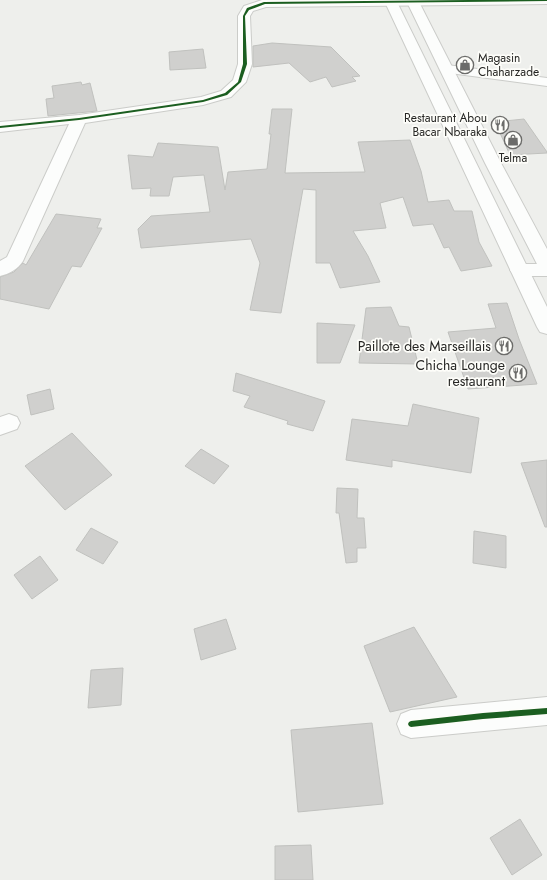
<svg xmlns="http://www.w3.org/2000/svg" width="547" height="880" font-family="Jost,sans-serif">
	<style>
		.building { fill: #d0d0ce; stroke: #c0c1be }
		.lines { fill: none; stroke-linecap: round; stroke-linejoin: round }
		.minor-casing { stroke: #cbccc9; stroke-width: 2 }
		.major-casing { stroke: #cbccc9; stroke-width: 2 }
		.minor { fill: #fcfdfc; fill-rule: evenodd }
		.major { fill: #fcfdfc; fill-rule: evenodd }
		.cycleway-casing { stroke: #fdfdf9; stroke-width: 3 }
		.cycleway { fill: #1b5e20; fill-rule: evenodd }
		.labels { text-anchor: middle; stroke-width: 3.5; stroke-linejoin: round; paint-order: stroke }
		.far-poi-label { font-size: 12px; fill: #262624; stroke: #fdfdf9; text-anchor: start }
		.poi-label { font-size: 14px; fill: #262624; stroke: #fdfdf9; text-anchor: end }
	</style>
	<rect width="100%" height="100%" fill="#eeefec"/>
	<path class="building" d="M272,43L331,47L360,76L352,77L356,81L332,87L326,77L310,82L289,63L253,67V46Z
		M203,49L206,68L170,70L169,52Z
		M81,82L82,85L90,83L97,111L48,116L46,99L54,98L52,86Z
		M272,109H292L285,173L365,172L358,142L410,140L421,171L428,202L449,200L454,211H472L479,242L492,266L461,271L449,247L444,248L433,224L413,226L403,197L380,203L386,228L353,231L368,256L380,282L340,288L330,263H316V190L303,189L281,313L250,310L260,263L251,239L141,248L138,229L151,216L210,212L204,175L173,177L169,196H150L151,188L132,189L128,155L153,157L158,143L218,147L225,190L228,172L267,169L271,134H269Z
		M524,119L547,152V153L510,155L495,122Z
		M56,214L101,219L97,228H102L81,267L72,266L49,309L0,299V277L14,272L23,263L26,265Z
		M507,303L519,339L537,384L468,389L448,332L496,328L488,304Z
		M391,307L399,326L409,327L418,364L359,363L366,308Z
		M317,323L355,325L340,363H317Z
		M236,373L325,401L313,431L287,424L288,421L244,407L250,396L233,391Z
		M50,389L54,409L31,415L27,395Z
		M413,404L479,418L471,473L392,460V467L346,460L352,419L408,426Z
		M72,433L112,475L65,510L25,466Z
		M201,449L229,466L214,484L185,466Z
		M547,460V527H545L521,463Z
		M337,488L358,489L357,518H364L366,548H357V562L346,563L339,513H336Z
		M91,528L118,542L103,564L76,550Z
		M474,531L506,536V568L473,563Z
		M40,556L58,580L32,599L14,575Z
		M226,619L236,649L201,660L194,629Z
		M414,627L457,697L390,712L364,646Z
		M123,668L121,705L88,708L91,670Z
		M372,723L383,804L298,812L291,730Z
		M520,819L542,855L512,875L490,838Z
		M311,845L313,880H275V846Z"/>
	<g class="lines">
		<defs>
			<path id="minor" d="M262,0H547V4L266,7L253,11L250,16L252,64L246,82L231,97L203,105L85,123L23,261C18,269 9,274 0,276V261L7,257L69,124L0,132V122L79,115L201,97L221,91L233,80L238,64V16L244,6Z
				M447,65L547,78V86L442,72L440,69L442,66Z
				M519,264H547V276H519L513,274L510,270L513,266Z
				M9,414L17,417L20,423L17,429L0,435V417Z
				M547,697V725L411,738L401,734L397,724L401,714L411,710Z"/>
			<path id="major" d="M384,0H396L547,307V334L540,332L537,327Z
				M406,0H418L501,163L547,249V272L541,270L538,266L485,163Z"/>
		</defs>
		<use href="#minor" class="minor-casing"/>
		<use href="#major" class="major-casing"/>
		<use href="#minor" class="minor"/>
		<use href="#major" class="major"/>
		<defs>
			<path id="cycleway" d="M469,0H547V1L265,4L249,10L245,16L247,64L241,82L227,95L203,102L79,120L0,128V126L79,118L203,100L225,93L238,82L243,64V16L247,8L264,2Z
				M547,708V714L483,719L411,727L409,726L408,724L409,722L411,721L483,713Z"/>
		</defs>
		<use href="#cycleway" class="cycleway-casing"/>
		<use href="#cycleway" class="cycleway"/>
	</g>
	<defs>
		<symbol id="shop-ring" viewBox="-11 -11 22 22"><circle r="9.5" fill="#fdfdf9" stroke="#6c6c6a" stroke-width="1.5"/><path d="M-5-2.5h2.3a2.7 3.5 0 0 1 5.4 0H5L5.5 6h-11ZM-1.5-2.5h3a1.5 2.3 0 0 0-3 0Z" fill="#6c6c6a"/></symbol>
		<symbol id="restaurant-ring" viewBox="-11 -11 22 22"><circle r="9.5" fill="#fdfdf9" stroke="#6c6c6a" stroke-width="1.5"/><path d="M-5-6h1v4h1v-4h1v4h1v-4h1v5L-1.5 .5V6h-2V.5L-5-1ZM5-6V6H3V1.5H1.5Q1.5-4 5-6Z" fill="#6c6c6a"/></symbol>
	</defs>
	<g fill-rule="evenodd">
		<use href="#shop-ring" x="455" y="55" width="20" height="20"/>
		<use href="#restaurant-ring" x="490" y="115" width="20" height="20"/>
		<use href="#shop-ring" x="503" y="130" width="20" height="20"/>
		<use href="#restaurant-ring" x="494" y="336" width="20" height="20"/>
		<use href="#restaurant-ring" x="508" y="363" width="20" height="20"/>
	</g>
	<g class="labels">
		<g class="far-poi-label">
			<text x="478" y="62">Magasin<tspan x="478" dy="14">Chaharzade</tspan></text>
			<text x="487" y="122" text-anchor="end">Restaurant Abou<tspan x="487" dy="14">Bacar Nbaraka</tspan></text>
			<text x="513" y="162" text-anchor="middle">Telma</text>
		</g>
		<g class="poi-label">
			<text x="491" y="351">Paillote des Marseillais</text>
			<text x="505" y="370">Chicha Lounge<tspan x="505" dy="16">restaurant</tspan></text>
		</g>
	</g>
</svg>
